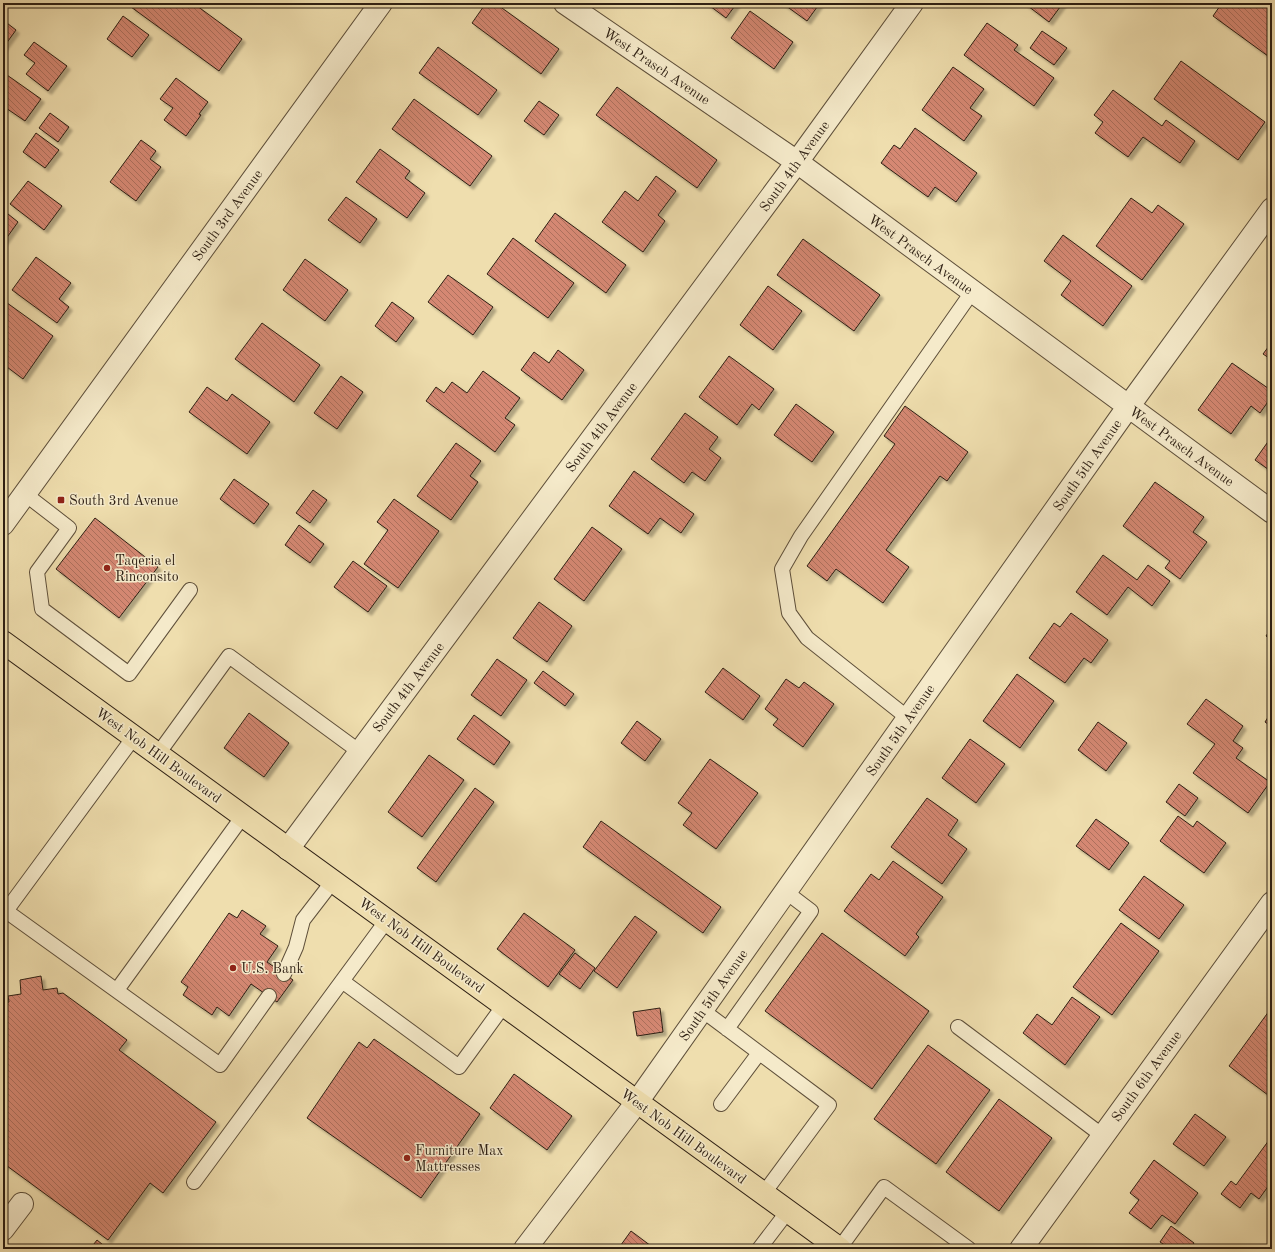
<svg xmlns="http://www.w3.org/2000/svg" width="1275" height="1252" font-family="'Old Standard TT',serif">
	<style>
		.building { fill: url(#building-back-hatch); stroke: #2d1f13; filter: url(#shadow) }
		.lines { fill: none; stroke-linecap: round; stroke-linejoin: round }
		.service-casing { stroke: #5e4f3a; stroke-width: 16 }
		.minor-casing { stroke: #5e4f3a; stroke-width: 24 }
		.tertiary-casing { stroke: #5e4f3a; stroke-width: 24 }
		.primary-casing { stroke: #2d1f13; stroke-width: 24 }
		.service { stroke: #f5eaca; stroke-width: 14 }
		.minor { stroke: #f5eaca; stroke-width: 22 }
		.tertiary { stroke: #f5eaca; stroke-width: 22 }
		.primary { stroke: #efdeae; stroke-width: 22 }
		.poi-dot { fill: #8f2418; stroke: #f5eaca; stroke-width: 1.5 }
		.labels { text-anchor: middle; stroke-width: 3; stroke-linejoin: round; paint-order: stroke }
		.street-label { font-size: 14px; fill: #2d1f13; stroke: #f5eaca }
		.poi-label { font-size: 14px; fill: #2d1f13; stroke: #f5eaca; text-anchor: start }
	</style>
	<defs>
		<pattern id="building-back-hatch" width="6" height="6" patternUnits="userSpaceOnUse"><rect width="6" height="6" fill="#d58873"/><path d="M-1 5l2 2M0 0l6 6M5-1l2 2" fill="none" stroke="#ad6f5d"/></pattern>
		<filter id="shadow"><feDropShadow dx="3.5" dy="3.5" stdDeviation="1" flood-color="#0004"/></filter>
	</defs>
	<rect width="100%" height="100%" fill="#efdeae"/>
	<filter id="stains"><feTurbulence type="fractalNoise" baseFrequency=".005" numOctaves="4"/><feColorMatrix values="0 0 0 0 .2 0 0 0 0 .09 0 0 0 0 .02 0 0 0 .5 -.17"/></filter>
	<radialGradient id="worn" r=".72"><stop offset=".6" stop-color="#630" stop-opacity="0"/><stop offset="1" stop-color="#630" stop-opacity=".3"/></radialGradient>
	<path class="building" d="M134,3H193L242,39L219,71L131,7Z
		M486,3H495L559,49L541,74L472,23Z
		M706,3H737L726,18Z
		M782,3H820L807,21Z
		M1024,3H1063L1049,22Z
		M1222,3H1272V59L1213,16Z
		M750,11L793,42L774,69L731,38Z
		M123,16L149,35L132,57L107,39Z
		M3,20L16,30L3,48Z
		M987,23L1018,45L1014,50L1054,78L1034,106L964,55Z
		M1042,31L1067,48L1054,65L1030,48Z
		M34,42L67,66L48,91L26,74L35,63L24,55Z
		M438,47L497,90L478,115L419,73Z
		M1181,61L1265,122L1238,160L1154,99Z
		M953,67L984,89L970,108L982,116L964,141L922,110Z
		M7,75L41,99L25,121L3,106V81Z
		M176,78L208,102L199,114L201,115L186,136L164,120L173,108L160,99Z
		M617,87L717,160L697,188L596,115Z
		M1113,90L1162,126L1166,120L1195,141L1180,163L1143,137L1128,157L1095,133L1103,122L1094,115Z
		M414,99L492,156L470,186L392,129Z
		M539,101L559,115L544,135L524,121Z
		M50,113L69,127L58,142L39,128Z
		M915,128L977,173L956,202L935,187L928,197L881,163L894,145L900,149Z
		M36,133L59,150L45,168L23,152Z
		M141,140L156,151L150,159L161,167L136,201L110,182Z
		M380,149L410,171L405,178L425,193L407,218L356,182Z
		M656,176L676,191L658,215L665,221L643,252L602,222L625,191L638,201Z
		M28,181L62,206L44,230L10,204Z
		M346,197L377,219L360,243L328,220Z
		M1131,198L1152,213L1158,205L1184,224L1142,280L1096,246Z
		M3,210L18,222L3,243Z
		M555,213L626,265L606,293L535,241Z
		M1063,235L1132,286L1103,326L1061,295L1071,281L1044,261Z
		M513,238L574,283L548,318L487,274Z
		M803,239L880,295L854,331L777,275Z
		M36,257L71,283L59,299L69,307L57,323L12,290Z
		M305,259L348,290L325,321L283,290Z
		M448,275L493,307L473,335L428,302Z
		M768,286L802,311L773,350L740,325Z
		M3,300L53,336L23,379L3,364Z
		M392,302L414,318L396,342L375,326Z
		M262,323L320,365L294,402L235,359Z
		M1272,342V360L1263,354Z
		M558,350L584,370L562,400L521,370L534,352L549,363Z
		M729,356L774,389L759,410L752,404L737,425L699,397Z
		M1232,363L1272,391V396L1260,413L1251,406L1231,434L1198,410Z
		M483,371L520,398L505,418L515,425L495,452L426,401L436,387L444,393L452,382L467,393Z
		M341,376L363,392L337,429L314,413Z
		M207,387L227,401L232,394L270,422L247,454L189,412Z
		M796,404L834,432L812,462L774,435Z
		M905,406L968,452L947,481L940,476L886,550L909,567L883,603L836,569L827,581L807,566L895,444L884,436Z
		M685,413L718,437L709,449L721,458L705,481L692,472L684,483L651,459Z
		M1272,436V472L1255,460Z
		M456,443L481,461L470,476L478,482L451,520L417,496Z
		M634,471L694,514L681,533L660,518L648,534L609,506Z
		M234,479L269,504L254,524L220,499Z
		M1155,482L1204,517L1193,532L1207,542L1180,579L1165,568L1170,561L1123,526Z
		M313,490L327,500L310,523L296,513Z
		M394,499L439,531L398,588L364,564L388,530L377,522Z
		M95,518L158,567L119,618L56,569Z
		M299,525L324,544L310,563L285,545Z
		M592,527L622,549L584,601L554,579Z
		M1103,555L1137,580L1148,565L1170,581L1152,606L1128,587L1107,615L1076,592Z
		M353,561L387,586L368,612L334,587Z
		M539,602L572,626L547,662L513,638Z
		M1071,613L1108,640L1091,663L1084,658L1065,683L1029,658L1054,623L1060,627Z
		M1272,627V641L1266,636Z
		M497,659L527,680L501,716L471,695Z
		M723,668L760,696L743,720L705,692Z
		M543,671L574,694L565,706L534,683Z
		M1017,674L1054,701L1020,748L983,721Z
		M786,679L799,688L804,682L834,704L803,747L773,725L778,719L765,709Z
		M1206,699L1243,726L1233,741L1243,748L1236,758L1270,782L1248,813L1193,773L1215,744L1187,724Z
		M1272,711V727L1265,722Z
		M249,713L289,743L264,777L224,748Z
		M474,715L510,742L494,765L457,739Z
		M637,721L661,739L645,761L621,743Z
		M1098,722L1127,743L1106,771L1078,750Z
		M970,739L1005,764L976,803L942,778Z
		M429,755L464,780L422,837L388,812Z
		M710,759L758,793L716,849L683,825L692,813L678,803Z
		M1179,784L1198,798L1185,816L1166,802Z
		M475,788L494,802L436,882L417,868Z
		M927,798L958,820L948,835L967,849L942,884L891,847Z
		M1178,816L1193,827L1197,821L1226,843L1204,873L1160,841Z
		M1096,819L1129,843L1109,870L1076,846Z
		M601,821L721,907L703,933L583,847Z
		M893,861L943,897L916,934L919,937L905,956L844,911L871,874L879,880Z
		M1144,876L1184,905L1159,939L1119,910Z
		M242,910L266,926L260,934L278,946L267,962L293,980L277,1002L251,984L229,1016L217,1007L212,1015L183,995L188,987L181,982L229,913L237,918Z
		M524,913L575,950L548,987L497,949Z
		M635,916L657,932L617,988L594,971Z
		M1121,923L1159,951L1112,1015L1073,987Z
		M822,933L929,1011L872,1089L765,1011Z
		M575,953L595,968L580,989L559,974Z
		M41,976L43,990L57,988L58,994L63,993L127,1040L119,1050L216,1122L163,1193L150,1183L108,1240L3,1163V1003L9,1002L8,996L21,994L20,980Z
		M1072,997L1100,1017L1065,1065L1023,1033L1037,1014L1052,1025Z
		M1272,1007V1049L1267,1056L1272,1059V1098L1229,1066Z
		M660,1008L663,1032L637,1036L633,1012Z
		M374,1039L480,1114L421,1198L307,1118L359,1042L367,1048Z
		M928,1045L990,1090L936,1164L874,1119Z
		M514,1074L572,1116L547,1150L490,1108Z
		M999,1099L1052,1138L999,1211L946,1172Z
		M1195,1114L1226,1137L1204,1166L1173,1144Z
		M1272,1136V1181L1259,1199L1251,1193L1240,1208L1221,1194L1231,1181L1236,1185Z
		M1154,1160L1198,1193L1175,1224L1162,1215L1151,1229L1129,1213L1139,1200L1130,1193Z
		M1171,1226L1194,1243L1190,1249H1171L1160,1242Z
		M631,1231L655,1249H618Z
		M97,1240L108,1249H90Z"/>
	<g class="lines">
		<defs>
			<path id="service" d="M25,494L69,528L37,572L42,609L129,674L190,590
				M908,718L807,638L789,613L782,569L801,536L972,292
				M134,737L6,911L220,1065L269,996
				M158,754L229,656L360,752
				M284,974L296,947L303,920L333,881
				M342,981L459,1067L504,1005
				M117,990L243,816
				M702,1010L829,1105L764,1193
				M958,1027L1103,1136
				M727,1029L811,911L786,892
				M721,1104L759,1053
				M194,1182L387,920
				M759,1249L788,1211
				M839,1249L884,1187L969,1249"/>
			<path id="minor" d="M565,3L797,162L1272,512
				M288,849L797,162L912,3
				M3,1229L22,1204
				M525,1249L637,1102L1128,407L1272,209
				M1021,1249L1272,903"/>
			<path id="tertiary" d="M3,524L381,3"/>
			<path id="primary" d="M3,642L840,1249"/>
		</defs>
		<use href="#service" class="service-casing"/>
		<use href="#minor" class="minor-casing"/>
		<use href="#tertiary" class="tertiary-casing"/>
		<use href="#primary" class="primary-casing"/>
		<use href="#service" class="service"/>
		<use href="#minor" class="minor"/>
		<use href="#tertiary" class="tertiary"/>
		<use href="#primary" class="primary"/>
	</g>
	<g class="poi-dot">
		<rect x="57" y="496" width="8" height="8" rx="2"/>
		<circle cx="107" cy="568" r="4"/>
		<circle cx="233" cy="968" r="4"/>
		<circle cx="407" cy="1158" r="4"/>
	</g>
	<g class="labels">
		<g class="street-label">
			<text transform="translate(657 66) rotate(34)" y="5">West Prasch Avenue</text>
			<text transform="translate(794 166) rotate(-54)" y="5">South 4th Avenue</text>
			<text transform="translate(227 215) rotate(-54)" y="5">South 3rd Avenue</text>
			<text transform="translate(921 254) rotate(36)" y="5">West Prasch Avenue</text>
			<text transform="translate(601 427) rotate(-53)" y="5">South 4th Avenue</text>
			<text transform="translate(1182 446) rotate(36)" y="5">West Prasch Avenue</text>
			<text transform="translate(1087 465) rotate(-55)" y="5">South 5th Avenue</text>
			<text transform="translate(408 687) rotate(-53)" y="5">South 4th Avenue</text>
			<text transform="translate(900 730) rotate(-55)" y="5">South 5th Avenue</text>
			<text transform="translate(159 755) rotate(36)" y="5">West Nob Hill Boulevard</text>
			<text transform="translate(422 945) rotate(36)" y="5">West Nob Hill Boulevard</text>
			<text transform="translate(713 995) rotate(-55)" y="5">South 5th Avenue</text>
			<text transform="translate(1146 1076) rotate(-54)" y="5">South 6th Avenue</text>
			<text transform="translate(684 1136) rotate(36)" y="5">West Nob Hill Boulevard</text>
		</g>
		<g class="poi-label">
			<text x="69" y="505">South 3rd Avenue</text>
			<text x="115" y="565">Taqeria el<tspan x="115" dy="16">Rinconsito</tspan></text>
			<text x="241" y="973">U.S. Bank</text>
			<text x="415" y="1155">Furniture Max<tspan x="415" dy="16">Mattresses</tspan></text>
		</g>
	</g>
	<rect width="1275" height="1252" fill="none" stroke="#efdeae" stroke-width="16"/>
	<rect x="4" y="4" width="1267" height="1244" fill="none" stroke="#2d1f13" stroke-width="2"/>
	<rect x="8" y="8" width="1259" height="1236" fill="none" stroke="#2d1f13"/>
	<rect width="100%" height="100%" filter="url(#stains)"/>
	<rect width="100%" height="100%" fill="url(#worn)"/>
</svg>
